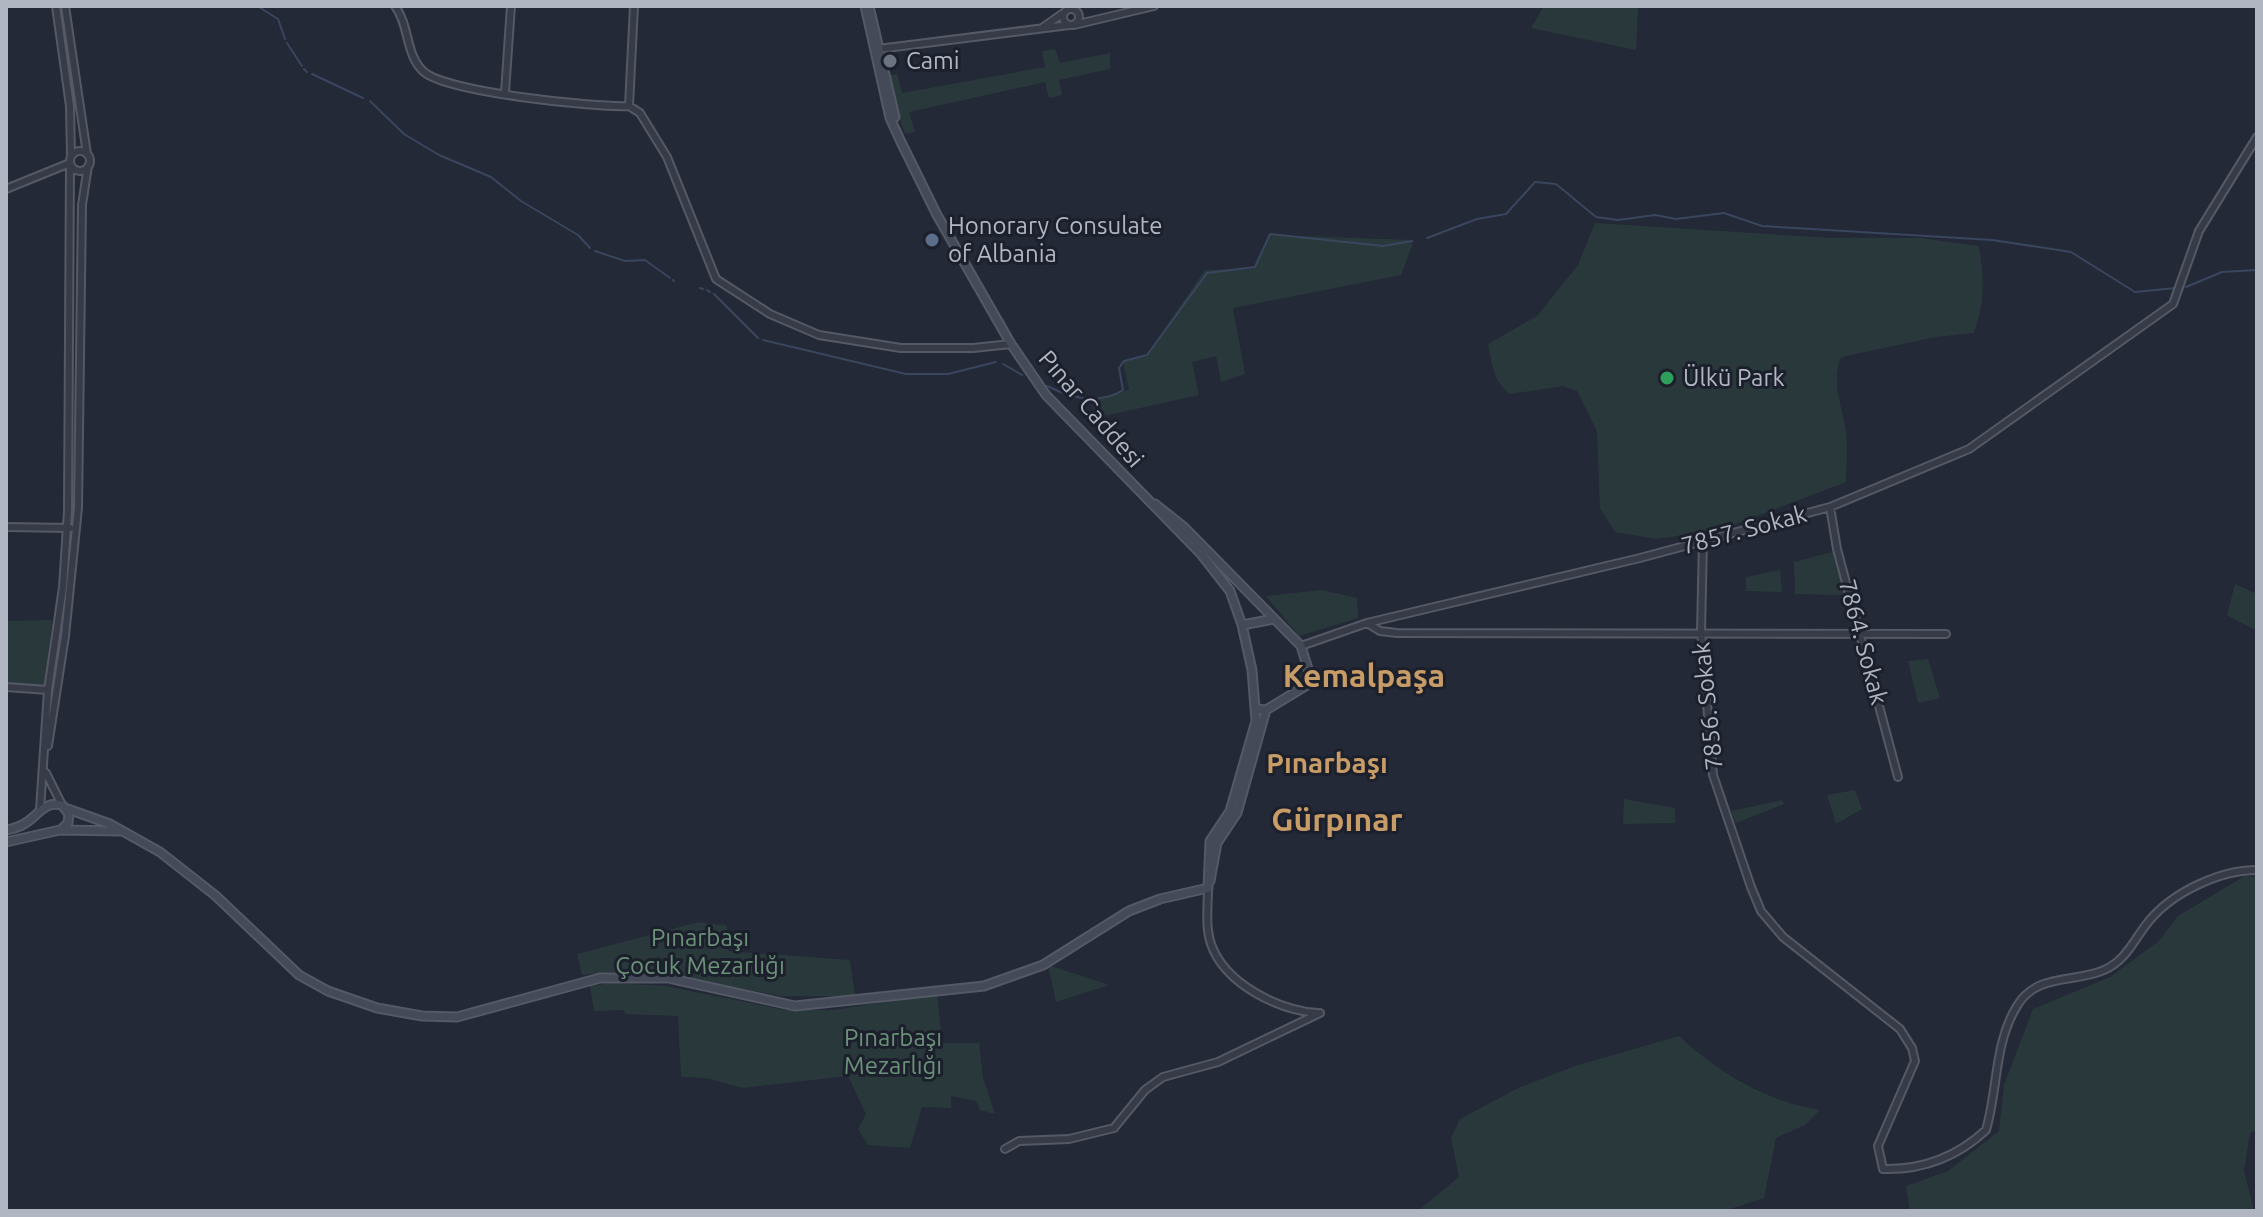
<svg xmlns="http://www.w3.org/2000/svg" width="2263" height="1217" font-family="Ubuntu,sans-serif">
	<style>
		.green { fill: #29393b }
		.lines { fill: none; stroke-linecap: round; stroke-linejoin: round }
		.stream { stroke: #3a455e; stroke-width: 2 }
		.tertiary-casing { stroke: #545965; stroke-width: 10 }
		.secondary-casing { stroke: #545965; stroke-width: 11 }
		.tertiary { stroke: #363b47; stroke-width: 6 }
		.secondary { stroke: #454a59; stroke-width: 7 }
		.worship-dot { fill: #6b7280; stroke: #1c202c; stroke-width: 3 }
		.service-dot { fill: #5c6f8a; stroke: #1c202c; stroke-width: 3 }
		.leisure-dot { fill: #2e9e5b; stroke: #1c202c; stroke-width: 3 }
		.labels { text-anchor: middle; stroke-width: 6; stroke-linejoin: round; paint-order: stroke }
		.poi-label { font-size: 24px; fill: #b1b6c3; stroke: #1c202c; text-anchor: start }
		.street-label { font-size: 24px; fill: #b1b6c3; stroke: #1c202c }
		.park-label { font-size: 24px; fill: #6b9178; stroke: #1c202c }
		.quarter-label { font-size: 28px; font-weight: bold; fill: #c89c67; stroke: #1c202c }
		.district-label { font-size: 32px; font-weight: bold; fill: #c89c67; stroke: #1c202c }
	</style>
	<rect width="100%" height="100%" fill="#232936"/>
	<path class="green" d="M1544,6H1638L1636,50L1531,28Z
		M1055,49L1060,63L1110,53V69L1059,80L1062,95L1049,98L1045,82L909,112L915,132L905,134L886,76L897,74L902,93L1045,67L1042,51Z
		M1595,223L1831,238H1920L1979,246C1984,277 1985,303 1974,333L1936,337L1841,357C1831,383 1842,405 1846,431C1848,448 1846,466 1846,482L1720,530L1656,539L1615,532L1600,508L1597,431L1577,391L1563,386L1510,394C1493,382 1492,363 1488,344L1537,316L1578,265Z
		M1269,235L1414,240L1401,275L1233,308L1245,374L1221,382L1216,356L1192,362L1199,395L1095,418L1091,399L1129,390L1123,361L1146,356L1205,270L1253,269Z
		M1833,552L1845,595L1795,594L1794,562Z
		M1780,570L1782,592L1746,591V577Z
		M2235,584L2257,594V631L2227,615Z
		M1322,590L1357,598L1358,618L1299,636L1266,596Z
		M52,620L44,687L6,686V621Z
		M1928,659L1940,698L1918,703L1908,661Z
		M1855,790L1862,809L1836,824L1827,795Z
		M1624,799L1675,808V823L1623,824Z
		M1782,800L1784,804L1736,823L1731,811Z
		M2245,876L2257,877V1130L2250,1133L2244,1171L2254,1211H1910L1906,1186L1948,1171L1999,1131L2004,1085L2033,1009L2110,977L2159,941L2178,916Z
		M699,922L727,926L728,951L850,960L855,996H782L638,970L582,975L577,954Z
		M1048,965L1109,985L1056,1002Z
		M612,983L665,986L786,1010H835L937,993L942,1043H979L983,1078L995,1114L980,1110L976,1101L951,1096V1108L922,1107L910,1148L868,1145L858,1129L866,1114L848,1076L743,1088L706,1078L681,1077L678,1016L626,1014L623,1010L594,1011L590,986Z
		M1679,1036C1719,1073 1765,1101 1820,1110L1805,1125L1776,1138L1764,1198L1724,1211H1418L1459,1177L1451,1138L1460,1119L1518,1088L1575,1066Z"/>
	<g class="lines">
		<path class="stream" d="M251,6H254
			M259,7L278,19L285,39
			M287,43L302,66
			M304,69L307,72
			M312,74L363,98
			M370,101L404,134L439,155L491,177L521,201L578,235L590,248
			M1427,238L1477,219L1506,214L1535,182L1556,184L1596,217L1618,220L1655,215L1676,219L1724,213L1762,226L1992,240L2071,252L2135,292L2176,288
			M595,251L625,261L645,260L670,278
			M673,280L674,281
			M2186,287L2222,272L2257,270
			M700,288L703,289
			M707,290L710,292
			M714,294L758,338
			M763,340L906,374H948L996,362
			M1003,364L1022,375
			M1047,386C1071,398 1100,405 1123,390L1119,368L1124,361L1147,355L1207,273L1255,267L1270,234L1383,246L1412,241"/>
		<defs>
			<path id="tertiary" d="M56,6L70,106L71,156
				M65,6L87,154
				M395,6C410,26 405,55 424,72C447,92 596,108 629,106L640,113L667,157L716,279L770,314L819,335L901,348H973L1011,344
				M1063 17a8 8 0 1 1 16 0a8 8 0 1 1-16 0Z
				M1074,25L1154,6
				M1042,28L1062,14
				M878,49L1069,25
				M505,92L511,6
				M629,106L634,6
				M70 161a10 10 0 1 1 20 0a10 10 0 1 1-20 0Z
				M6,189L70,163
				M1830,507L1837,549L1898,777
				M6,527L70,528
				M1703,541L1701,632L1713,775L1751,887L1761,911L1783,937L1900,1029L1912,1048L1915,1061L1878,1146L1883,1169C1923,1170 1957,1157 1986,1130C1998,1089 1994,1043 2017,1006C2036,973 2075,983 2104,970C2127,960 2134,939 2149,921C2173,892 2220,870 2257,870
				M1367,623L1380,631L1397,633L1946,634
				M1301,646L1367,623L1640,558L1830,507L1969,449L2173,304L2199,231L2257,137
				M6,687L48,690
				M48,746L65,636L78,508L82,205L88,166
				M46,773L62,805
				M40,810L48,690L63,587L68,511L70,165
				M1208,888C1208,905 1205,927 1211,944C1225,984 1278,1010 1317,1013
				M1005,1149L1019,1141L1069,1139L1114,1128L1145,1090L1163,1077L1218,1062L1320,1013"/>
			<path id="secondary" d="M865,6L890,118L901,142L937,215L1011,344L1046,395L1201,554L1230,591L1242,625L1252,670L1256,721L1230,811L1210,841L1208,888
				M869,6L895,117
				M1155,504L1184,527L1301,646L1312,682L1266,710L1257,709
				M1242,625L1274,619
				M65,808L110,824L160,852L216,896L299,975L328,991L377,1008L422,1016L457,1017L600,978H668L795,1006L984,986L1043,965L1129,911L1160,899L1208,888
				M6,830C39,825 37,800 62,805L69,814L68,823L62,829
				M6,842L60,830L121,831
				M1210,881L1217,843L1237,813L1266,710"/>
		</defs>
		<use href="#tertiary" class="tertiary-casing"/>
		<use href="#secondary" class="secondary-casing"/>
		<use href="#tertiary" class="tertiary"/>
		<use href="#secondary" class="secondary"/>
	</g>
	<circle class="worship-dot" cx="890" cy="61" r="8"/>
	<circle class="service-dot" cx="932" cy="240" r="8"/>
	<circle class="leisure-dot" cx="1667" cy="378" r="8"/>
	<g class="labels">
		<g class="poi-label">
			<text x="906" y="69">Cami</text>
			<text x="948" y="234">Honorary Consulate<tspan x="948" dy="28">of Albania</tspan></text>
			<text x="1683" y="386">Ülkü Park</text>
		</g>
		<g class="street-label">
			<text transform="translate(1091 409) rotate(49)" y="8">Pınar Caddesi</text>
			<text transform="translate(1744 530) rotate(-15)" y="8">7857. Sokak</text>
			<text transform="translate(1863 642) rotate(75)" y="8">7864. Sokak</text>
			<text transform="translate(1708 706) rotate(-96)" y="8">7856. Sokak</text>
		</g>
		<g class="park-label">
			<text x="700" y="946">Pınarbaşı<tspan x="700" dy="28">Çocuk Mezarlığı</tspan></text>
			<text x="893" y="1046">Pınarbaşı<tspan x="893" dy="28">Mezarlığı</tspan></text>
		</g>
		<g class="quarter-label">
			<text x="1327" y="773">Pınarbaşı</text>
		</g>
		<g class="district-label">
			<text x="1364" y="687">Kemalpaşa</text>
			<text x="1337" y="831">Gürpınar</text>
		</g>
	</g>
	<rect width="2263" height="1217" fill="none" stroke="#b1b6c3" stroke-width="16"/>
</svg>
